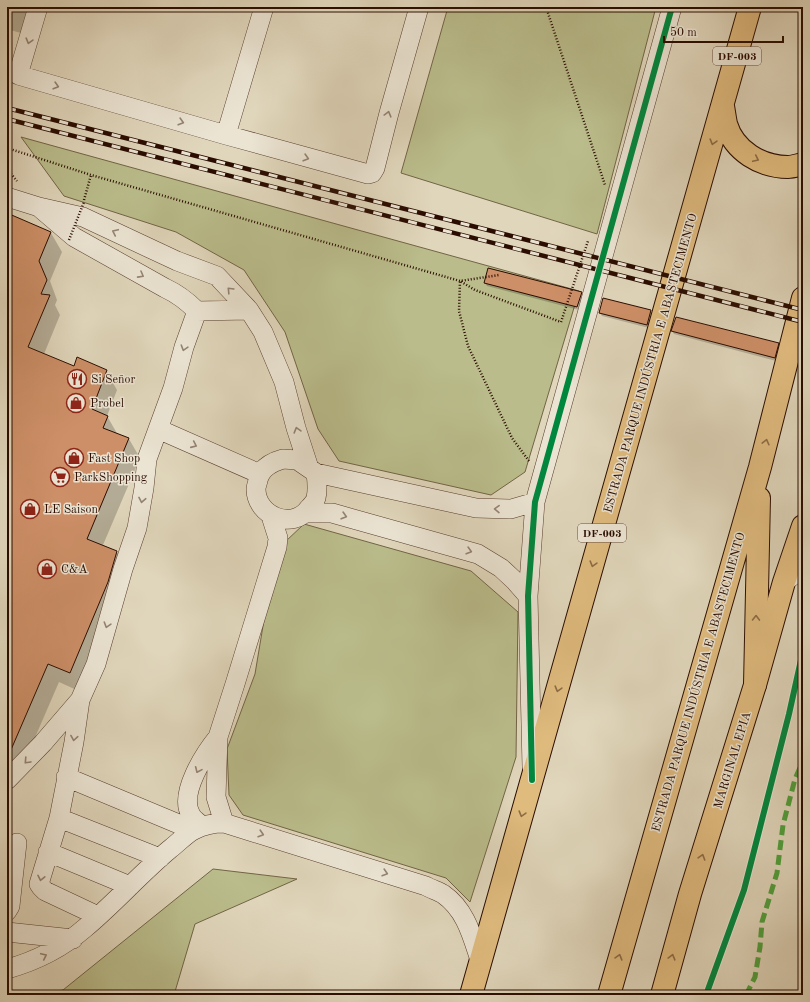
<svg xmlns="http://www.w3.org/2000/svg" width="810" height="1002" font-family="'Old Standard TT',serif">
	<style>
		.green { fill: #babc8b; stroke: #726446 }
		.shadow { fill: #0003 }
		.building { fill: #cd8f67; stroke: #2a0c00 }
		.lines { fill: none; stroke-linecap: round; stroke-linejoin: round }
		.minor-casing { stroke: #583e2f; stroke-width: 20 }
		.major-casing { stroke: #2a0c00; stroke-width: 24 }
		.highway-casing { stroke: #2a0c00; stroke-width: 24 }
		.path { stroke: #2a0c00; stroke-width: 2.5; stroke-dasharray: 1 2; stroke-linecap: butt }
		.minor { stroke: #ebe4d3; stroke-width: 19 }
		.major { stroke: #e0bb7e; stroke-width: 22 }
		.highway { stroke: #e0bb7e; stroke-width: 22 }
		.rail-casing { stroke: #2a0c00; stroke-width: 4.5 }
		.rail { stroke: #ebe4d3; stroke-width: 3; stroke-dasharray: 9; stroke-linecap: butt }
		.path-bridge { stroke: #2a0c00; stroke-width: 2.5; stroke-dasharray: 1 2; stroke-linecap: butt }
		.quiet { stroke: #519f3c; stroke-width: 5; stroke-dasharray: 10 5; stroke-linecap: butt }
		.cycleway-casing { stroke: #ebe4d3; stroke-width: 8 }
		.cycleway { stroke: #00873e; stroke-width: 6 }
		.oneway { stroke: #948374 }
		.oneway2 { stroke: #8e6c45 }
		.labels { text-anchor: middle; stroke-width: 3; stroke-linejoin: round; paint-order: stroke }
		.shield { fill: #ebe4d3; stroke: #644d3f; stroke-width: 1 }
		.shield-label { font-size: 11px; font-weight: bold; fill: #2a0c00 }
		.street-label { font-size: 12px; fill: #2a0c00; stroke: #ebe4d3 }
		.poi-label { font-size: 12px; fill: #2a0c00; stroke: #ebe4d3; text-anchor: start }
	</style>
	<rect width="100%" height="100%" fill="#e0d6bb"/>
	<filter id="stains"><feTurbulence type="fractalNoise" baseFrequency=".005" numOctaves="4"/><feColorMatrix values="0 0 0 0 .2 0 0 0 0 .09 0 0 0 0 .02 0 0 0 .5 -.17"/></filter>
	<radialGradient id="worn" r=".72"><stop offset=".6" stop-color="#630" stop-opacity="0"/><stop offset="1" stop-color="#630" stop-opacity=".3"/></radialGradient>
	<path class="green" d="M448,7H656L597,234L401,173Z
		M21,137L579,291L525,472L491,495L339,461L318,429L285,332L244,270L176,232L64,196Z
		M304,524L471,571L518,612L516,757L470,902L446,878L243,815L229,795L227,749L255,674L265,614L285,542Z
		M213,869L297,879L195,924L174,995H30L63,990Z"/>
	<path class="shadow" d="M7,7H29L24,34L7,29Z
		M7,215L51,233L62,252L50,281L57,300L55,305L60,315L44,354L74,367L106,371L117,390L107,416L118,435L129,439L140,458L103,545L117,552L128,571L81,692L59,682L21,770L7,764Z
		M485,283L581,293L583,296L579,310L487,286Z
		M604,299L651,311L652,314L649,328L602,316L600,313Z
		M672,331L778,344L780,347L776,361L674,334Z"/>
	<path class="building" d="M7,213L51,232L39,261L47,280L41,294L50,295L28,347L74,366L77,357L107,370L92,409L108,416L103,428L129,438L87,539L117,551L108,582L70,673L48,664L7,759Z
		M488,268L582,292L577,307L484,283Z
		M603,298L651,310L647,325L599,313Z
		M676,317L779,343L775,358L671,331Z
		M803,349V365L799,364Z"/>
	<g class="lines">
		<defs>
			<path id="minor" d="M38,7L18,75L226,135L368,174L372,173L375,168L389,113L419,7
				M226,135L264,7
				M7,197L39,207L83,217L177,261L217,276L249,310L263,332L284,382L296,428L309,468
				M40,208L74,237L165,288C178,294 187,301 197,311L249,310
				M158,429L260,474
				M283,459L297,460L316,473C317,481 318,490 316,498C315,502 312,505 309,508C293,531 256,516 256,489C256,486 258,482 258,480C261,468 272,462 283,459Z
				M316,473L476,508L511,509L535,502
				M306,513H332L478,554L501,568L515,581L528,596
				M784,582L803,568
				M80,700L74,742L59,818L39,884L41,887L45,891L98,916
				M218,737L216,797L224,823
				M532,767L528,596L535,502L672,7
				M66,777L193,830
				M7,780L43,743L80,700L96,664L123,569L137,528L144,488L147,459L173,388L184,347L197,311
				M59,818L160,858
				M202,826C199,823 193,819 191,815C178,794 205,753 218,737L235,684L277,547L278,538L271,516
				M48,852L130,886
				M7,911L10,906L17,843
				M7,932L73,939
				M7,969C36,961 62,948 85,928C115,903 140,874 170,849C178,843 186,834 194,830C204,825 213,823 224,823L426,886C431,889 438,891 443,894C466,910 472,936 480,960"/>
			<path id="major" d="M662,995L690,894L755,685L784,582L803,526"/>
			<path id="highway" d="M723,106C724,112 725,119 726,124C734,151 761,167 788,167C793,167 798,165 803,164
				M755,685L759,498
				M471,995L750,7
				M609,995L760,467L803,298"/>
		</defs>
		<use href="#minor" class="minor-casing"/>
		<use href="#major" class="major-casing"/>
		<use href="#highway" class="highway-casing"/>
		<path class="path" d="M546,7L605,185
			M7,148L91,175L460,281L499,275
			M7,169L17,181
			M84,200L91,175
			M529,461L512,438L468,346L459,311L460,281L475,290L561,322L588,241"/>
		<use href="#minor" class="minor"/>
		<use href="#major" class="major"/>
		<use href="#highway" class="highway"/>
		<defs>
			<path id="rail" d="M7,108L803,310
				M7,119L803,322"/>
		</defs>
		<use href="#rail" class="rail-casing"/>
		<use href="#rail" class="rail"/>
		<path class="path-bridge" d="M69,240L84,202"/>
		<path class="quiet" d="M746,995L755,977L760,947L762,922L777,873L783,825L795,779L803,761"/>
		<defs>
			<path id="cycleway" d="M532,780L528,596L535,502L672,7
				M706,995L744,890L789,714L803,651"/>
		</defs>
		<use href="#cycleway" class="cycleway-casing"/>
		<use href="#cycleway" class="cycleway"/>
	</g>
	<defs><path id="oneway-chevron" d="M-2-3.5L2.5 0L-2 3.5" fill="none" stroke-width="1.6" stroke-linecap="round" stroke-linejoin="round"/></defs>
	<g class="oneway">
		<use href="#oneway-chevron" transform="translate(29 41) rotate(106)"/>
		<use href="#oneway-chevron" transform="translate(56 86) rotate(16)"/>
		<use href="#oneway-chevron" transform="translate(388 114) rotate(-75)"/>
		<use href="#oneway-chevron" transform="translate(181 122) rotate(16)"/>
		<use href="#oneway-chevron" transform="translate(306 158) rotate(16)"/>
		<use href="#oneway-chevron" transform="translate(115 232) rotate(-155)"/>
		<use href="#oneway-chevron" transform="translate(141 275) rotate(29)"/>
		<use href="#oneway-chevron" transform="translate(230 290) rotate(-134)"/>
		<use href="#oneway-chevron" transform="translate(184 348) rotate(107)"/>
		<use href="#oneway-chevron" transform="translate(297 430) rotate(-106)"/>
		<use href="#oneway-chevron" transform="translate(194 445) rotate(24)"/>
		<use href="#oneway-chevron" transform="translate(142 500) rotate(101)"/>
		<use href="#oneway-chevron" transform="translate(497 509) rotate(-179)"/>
		<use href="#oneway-chevron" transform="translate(344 516) rotate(16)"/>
		<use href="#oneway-chevron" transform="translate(469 551) rotate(16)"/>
		<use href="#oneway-chevron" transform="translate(107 625) rotate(107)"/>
		<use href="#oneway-chevron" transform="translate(74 738) rotate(99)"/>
		<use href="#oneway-chevron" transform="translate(27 761) rotate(133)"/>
		<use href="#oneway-chevron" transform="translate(198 770) rotate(114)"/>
		<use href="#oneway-chevron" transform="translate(261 834) rotate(17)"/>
		<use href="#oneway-chevron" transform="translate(385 873) rotate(17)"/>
		<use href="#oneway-chevron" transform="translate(41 878) rotate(102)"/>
		<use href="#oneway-chevron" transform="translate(44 956) rotate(-25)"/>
	</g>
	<g class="oneway2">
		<use href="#oneway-chevron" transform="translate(713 142) rotate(106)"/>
		<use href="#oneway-chevron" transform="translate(756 159) rotate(25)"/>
		<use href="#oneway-chevron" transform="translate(766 442) rotate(-76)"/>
		<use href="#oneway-chevron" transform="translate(593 564) rotate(106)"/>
		<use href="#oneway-chevron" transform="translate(756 618) rotate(-89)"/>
		<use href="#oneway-chevron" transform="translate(558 689) rotate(106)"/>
		<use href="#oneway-chevron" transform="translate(522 814) rotate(106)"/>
		<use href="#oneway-chevron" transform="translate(702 857) rotate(-73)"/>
		<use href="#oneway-chevron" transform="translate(619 957) rotate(-74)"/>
		<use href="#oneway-chevron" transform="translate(672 957) rotate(-75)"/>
	</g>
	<defs>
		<symbol id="restaurant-ring" viewBox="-11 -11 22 22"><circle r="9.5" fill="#ebe4d3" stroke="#8f2418" stroke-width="1.5"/><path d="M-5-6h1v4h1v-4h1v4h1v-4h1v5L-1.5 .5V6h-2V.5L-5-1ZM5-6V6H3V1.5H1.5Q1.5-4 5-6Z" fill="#8f2418"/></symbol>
		<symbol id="shop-ring" viewBox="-11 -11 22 22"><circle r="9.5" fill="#ebe4d3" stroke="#8f2418" stroke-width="1.5"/><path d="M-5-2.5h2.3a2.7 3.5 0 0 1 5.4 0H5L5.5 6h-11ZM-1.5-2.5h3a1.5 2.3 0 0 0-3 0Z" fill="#8f2418"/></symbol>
		<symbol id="supermarket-ring" viewBox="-11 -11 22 22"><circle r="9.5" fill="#ebe4d3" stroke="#8f2418" stroke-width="1.5"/><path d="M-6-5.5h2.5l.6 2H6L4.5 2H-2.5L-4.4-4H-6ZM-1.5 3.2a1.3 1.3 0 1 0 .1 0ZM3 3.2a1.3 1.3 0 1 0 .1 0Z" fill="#8f2418"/></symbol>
	</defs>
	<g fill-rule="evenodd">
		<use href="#restaurant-ring" x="66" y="368" width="22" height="22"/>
		<use href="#shop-ring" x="65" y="392" width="22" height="22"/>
		<use href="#shop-ring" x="63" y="447" width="22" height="22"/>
		<use href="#supermarket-ring" x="49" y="466" width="22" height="22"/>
		<use href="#shop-ring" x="19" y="498" width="22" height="22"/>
		<use href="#shop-ring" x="36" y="558" width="22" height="22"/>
	</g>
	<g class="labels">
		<g class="shield">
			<rect x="713" y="47" width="48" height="18" rx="3"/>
			<rect x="578" y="524" width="48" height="18" rx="3"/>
		</g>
		<g class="shield-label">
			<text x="737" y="60">DF-003</text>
			<text x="602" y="537">DF-003</text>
		</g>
		<g class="street-label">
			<text transform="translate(650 363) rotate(-74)" y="4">ESTRADA PARQUE INDÚSTRIA E ABASTECIMENTO</text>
			<text transform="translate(698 682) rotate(-74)" y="4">ESTRADA PARQUE INDÚSTRIA E ABASTECIMENTO</text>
			<text transform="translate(732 760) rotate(-73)" y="4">MARGINAL EPIA</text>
		</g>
		<g class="poi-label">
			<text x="91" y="383">Si Señor</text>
			<text x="90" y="407">Probel</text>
			<text x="88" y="462">Fast Shop</text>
			<text x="74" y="481">ParkShopping</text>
			<text x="44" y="513">LE Saison</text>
			<text x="61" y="573">C&amp;A</text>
		</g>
	</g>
	<rect width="810" height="1002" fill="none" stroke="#e0d6bb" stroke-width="24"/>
	<rect x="8" y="8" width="794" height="986" fill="none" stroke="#2a0c00" stroke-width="2"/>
	<rect x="12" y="12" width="786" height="978" fill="none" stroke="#2a0c00"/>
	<path d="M664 36v6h119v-6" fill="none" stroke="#2a0c00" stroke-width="2"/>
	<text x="670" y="36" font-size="12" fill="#2a0c00" stroke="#ebe4d3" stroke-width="3" paint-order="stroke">50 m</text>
	<rect width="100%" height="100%" filter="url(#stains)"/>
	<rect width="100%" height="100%" fill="url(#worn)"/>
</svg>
